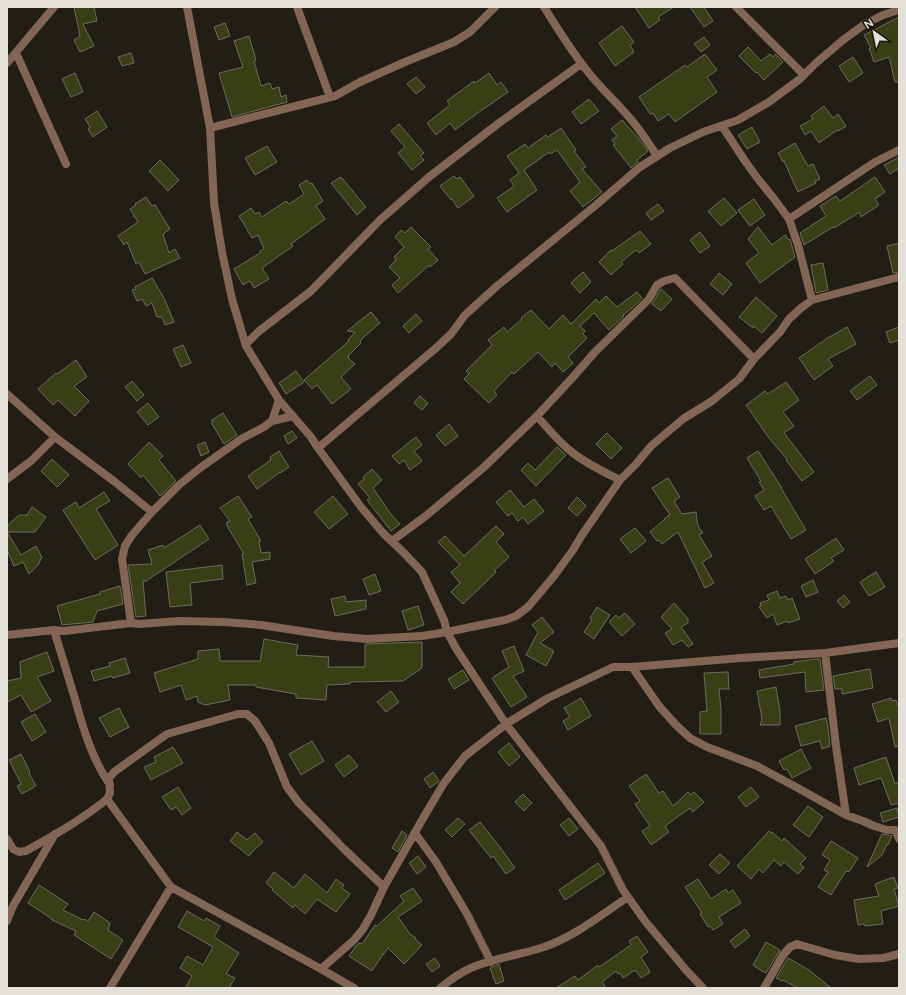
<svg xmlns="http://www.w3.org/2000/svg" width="906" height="995" font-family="Figtree,sans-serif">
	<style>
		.building { fill: #393f14; stroke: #6a6c61 }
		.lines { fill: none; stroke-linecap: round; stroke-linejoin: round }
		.minor { stroke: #826552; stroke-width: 8 }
	</style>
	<rect width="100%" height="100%" fill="#231e15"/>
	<path class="building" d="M74,7H94L97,21L83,24L94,46L80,52L74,40L80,36Z
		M635,7H674L658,17L660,20L649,28Z
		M690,7H704L713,21L704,27Z
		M899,17V82H895L889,57L874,62L869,48H871L864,35Z
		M225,23L230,36L219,40L214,27Z
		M622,26L634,42L630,45L634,52L615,66L599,43Z
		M249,36L256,60L254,61L261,86L270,83L272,89L279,87L281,97L286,95L287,102L232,117L219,73L243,67L234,41Z
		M704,37L710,45L701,52L694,44Z
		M748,47L761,61L770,54L773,57L775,54L783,62L764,80L757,72L756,73L739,56Z
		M131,53L134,63L122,66L118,57Z
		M705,54L717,70L707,77L717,92L675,122L669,114L658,121L653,113L650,114L639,97L685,65L687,67Z
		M853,57L863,73L849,82L839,66Z
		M75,73L83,92L71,97L62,79Z
		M489,73L497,85L501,82L508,92L472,117L455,130L450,123L436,135L427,123L450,105L447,101L474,81L475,83Z
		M416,77L425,87L416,94L407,84Z
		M589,99L599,111L581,124L572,112Z
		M824,106L833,118L838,114L846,126L838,131L837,130L819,143L811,131L805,135L800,126L813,119L811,116Z
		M97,111L107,127L93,137L88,129L90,127L85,119Z
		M622,120L639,139L648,151L637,160L638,162L631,168L613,145L615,144L612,140L617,136L611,129Z
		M399,124L424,153L420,156L424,160L412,170L398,153L405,147L391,131Z
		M752,127L760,142L747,149L738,135Z
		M561,128L576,150L574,151L586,167L582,169L602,192L583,207L570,191L580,182L557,150L550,154L549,152L524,170L537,190L507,212L497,198L514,186L510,180L519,173L507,156L525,144L528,148L546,135L548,137Z
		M795,143L808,166L813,164L820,179L815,181L816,183L798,192L784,161L783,162L778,153Z
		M267,146L277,162L255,175L245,158Z
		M899,157V168L890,174L884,165Z
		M160,160L179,180L168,191L149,171Z
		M454,176L456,179L460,177L474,196L458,208L452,199L451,200L440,186Z
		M341,177L366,207L357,215L331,183Z
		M875,177L885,192L875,199L879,205L861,217L860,212L834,228L833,227L804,245L800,233L826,216L820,206L836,196L840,201Z
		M307,180L310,184L312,183L323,201L316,206L325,219L291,244L293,246L262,268L269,279L254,288L250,281L243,285L234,269L260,253V251L264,249L258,235L252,238L239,216L251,208L255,214L259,212L262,217L286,201L289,204L304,194L299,185Z
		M146,197L152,206L155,205L170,229L163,234L169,253L175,249L180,258L145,274L139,262L136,264L127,242L124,245L118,236L138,222L130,209L136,205L135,204Z
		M724,198L737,213L721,226L708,211Z
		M754,199L765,215L750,226L738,210Z
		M658,204L664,211L651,220L646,213Z
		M411,227L431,247L428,249L438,260L430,267L429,265L398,293L392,285L400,278L389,267L396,260L394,257L404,247L395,237L401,230L405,233Z
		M758,227L772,245L785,235L789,240L790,239L795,257L760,283L746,263L759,253L748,239Z
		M640,231L651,244L639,253L636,250L621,262L623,264L611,275L599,262L611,250L612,251Z
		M700,232L710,246L700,253L690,240Z
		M899,243V272L893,273L887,246Z
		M823,263L828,290L816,293L811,265Z
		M583,272L591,282L580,293L571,283Z
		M719,273L732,284L723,295L710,284Z
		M152,278L164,298L174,322L165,325L162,317H157L152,303L146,306L142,299L137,301L132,290L136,289L135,287Z
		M661,289L672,299L661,311L652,304Z
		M637,292L642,298L632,308L623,315L624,316L609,330L594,313L580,326L585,331L583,334L587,338L568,357L573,363L563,372L555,363L552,367L538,352L514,374L512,372L494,391L497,395L489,403L464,379L469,374L466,371L492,345L488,340L504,327L507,332L522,319L521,318L531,310L549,329L563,315L571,324L596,299L599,303L606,296L617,307Z
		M756,297L777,316L762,333L754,326L753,328L739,317Z
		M371,312L380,323L365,336L360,341L361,343L348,356L349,357L348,358L355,364L341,377L351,389L332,404L317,385L312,389L304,380L349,341L348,340L355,332L347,331Z
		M416,314L422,321L409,333L403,326Z
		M847,327L856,344L828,359L833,366L814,380L799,358L826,339Z
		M899,327V340L890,343L886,332Z
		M183,345L191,363L181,367L173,349Z
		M76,360L87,377L74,386L89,401L75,416L58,400L53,405L38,389L56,373L57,374Z
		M296,371L304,382L286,394L279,383Z
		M870,376L877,385L857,400L850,391Z
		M132,381L144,395L137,401L125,387Z
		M786,382L799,400L783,412L794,426L784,433L814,472L802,481L786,460L787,459L769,438L746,405L765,391L768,394Z
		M420,396L428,403L422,410L414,403Z
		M148,403L159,417L148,425L137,412Z
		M223,413L237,435L224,444L212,424V420Z
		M449,424L458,436L445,446L436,435Z
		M292,431L297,438L288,444L284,436Z
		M607,433L622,448L611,459L596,444Z
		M416,437L422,445L414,451L422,461L410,470L404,460L399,464L392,456Z
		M149,442L163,456L159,460L176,481L160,496L143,475L141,478L128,464Z
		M205,442L209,452L201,456L197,445Z
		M557,447L566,455L536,486L521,470L528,463L535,470Z
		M279,451L289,467L280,473V472L257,489L248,476L271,460L270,457Z
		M758,451L782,488H781L806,530L791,539L771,506L764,510L755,496L764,490L759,482L761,481L747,458Z
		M52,459L69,475L57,487L41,471Z
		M372,469L382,480L373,488L390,513L400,524L391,531L367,500L370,498L358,484L364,479L363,477Z
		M668,478L680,497L674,501L682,514L696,512L698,526L703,533L699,535L712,556L702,562L714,583L705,588L678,532L662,544L659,540L657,541L650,532L665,519V518L670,515L652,488Z
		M510,490L524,507L534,499L544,511L528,524L523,517L518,521L512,513L508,516L496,502Z
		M104,492L110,501L96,509L118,545L95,560L63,510L76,502L79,508Z
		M238,496L252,517L248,519L261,541H259L261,553L270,552V559L252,562L256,583L247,585L242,554H244L227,526V522L230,521L220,508Z
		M333,496L348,514L329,529L314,512Z
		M577,497L586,506L577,516L568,508Z
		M32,507L46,517L35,532H7L21,555L36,546L42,557L38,565L29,574L23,562L14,566L7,550V526L19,515H27Z
		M200,525L209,539L146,581H143L146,616L136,617L128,565L152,564L148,550L163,545L164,548Z
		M496,526L504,534L496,542L509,557L495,570L496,572L486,582L463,604L451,592L460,583L451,572L460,565L438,542L445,536L464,556Z
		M635,528L646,541L631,553L620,539Z
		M836,538L844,550L831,558L834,561L815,574L805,559L811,555Z
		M222,565L223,579L190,583L192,605L170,607L166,572Z
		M876,572L885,587L869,596L860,582Z
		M375,574L381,591L369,595L363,579Z
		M813,580L818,592L806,597L801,586Z
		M120,586L123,604L97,611L93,622L62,625L57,606L100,594V592Z
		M777,591L780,598L786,596L788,600L792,598L800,619L788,623L787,621L777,625L773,614L767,618L759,607L761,606L760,603L769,600L767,595Z
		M844,595L850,602L843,608L837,601Z
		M345,596L346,602L366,600V609L335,616L331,599Z
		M674,603L688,619V623L681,627L693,644L688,647L682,640L673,645L665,633L672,629L661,617Z
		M418,606L424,625L408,630L402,611Z
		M597,607L610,615L594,639L584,632L592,620L590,618Z
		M625,613L635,624L622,636L609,622L616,615L619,618Z
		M542,617L554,632L540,643L554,651L546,666L526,655L538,632L532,625Z
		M264,639L298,645L296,655L329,657L328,667H365V644L422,642V668L403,681L350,682V684L327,685L326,700L296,698V694L256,687V685H228L230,700L205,705L198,702L197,696L186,700L181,685L160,692L154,673L198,659V651L219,649L220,661H260Z
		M514,646L524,671L513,676L527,697L511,707L492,678L509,667L502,651Z
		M47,652L54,671L37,677L51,701L31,712L21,695L7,702V681L21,678L20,662Z
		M125,658L130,673L113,678L112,676L94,681L91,671L110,666L109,663Z
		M815,659H820L824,690L806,692L805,672L760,678L759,670L794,664V662Z
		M870,669L873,688L842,694V689H835L833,676Z
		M463,670L469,680L454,689L448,679Z
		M728,672L729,689H719L721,710V734H700V712L707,711L704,673Z
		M776,687L780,711V725H760L762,719L757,691Z
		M391,691L399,702L386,712L377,702Z
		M581,698L591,716L568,730L563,721L570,717L564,708Z
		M891,698L892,701L896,700L899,709V746L895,747L889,718L878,722L872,704Z
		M119,708L129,727L110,737L99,718Z
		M35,714L46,732L32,741L21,722Z
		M826,718L828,728L830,746L822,749L820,741L801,746L795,726Z
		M312,741L324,761L301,775L289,754Z
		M509,743L520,757L509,766L498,752Z
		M173,747L183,763L151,780L144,767L156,762L154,757Z
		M801,749L811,768L792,778L787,769L784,770L779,761Z
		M21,754L30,772L29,773L36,786L22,794L17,786L21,784L9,760Z
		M349,755L358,766L344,777L335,765Z
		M886,757L895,784L899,782V803L891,805L881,778L859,785L854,768Z
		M433,772L439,781L430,788L424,779Z
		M646,774L659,793L663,791L673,806L688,792L691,795L694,792L704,802L693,812L690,808L665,826L669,832L651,845L642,831L650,826L635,804L640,801L629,786Z
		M178,787L191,808L182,815L176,807L171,810L162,797Z
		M751,787L759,797L746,807L738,797Z
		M523,794L532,803L524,811L515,802Z
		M808,806L823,817L809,837L793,825Z
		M897,808L899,817L883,822L880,813Z
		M458,818L465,824L452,837L445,830Z
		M569,818L578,829L569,836L560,825Z
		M480,822L496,842L515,868L506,874L493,856L491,858L469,830Z
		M402,831L407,835L398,852L392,848Z
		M769,831L771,833L772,832L782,841L784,838L806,858L800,864L804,867L798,874L784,862L781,866L774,860L763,873L759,869L751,879L737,866Z
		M237,832L247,840L255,833L263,842L254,850L249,856L230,841Z
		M882,834L892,836L888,845L887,844L882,855L867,867Z
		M831,841L858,858L849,872L846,871L831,895L818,887L828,872L824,870L830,860L822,855Z
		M720,854L730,863L719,874L709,865Z
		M418,856L426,867L417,874L409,863Z
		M598,863L605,873L565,900L559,890Z
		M274,872L294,888L305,874L327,893L336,879L344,885L342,888L350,894L336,912L317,899L305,914L295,905L293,908L272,890L273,889L266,883Z
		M894,877L898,888L894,889L899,906L881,911L883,924L865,926L864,924L858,925L854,900L879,896L875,884Z
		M698,879L711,899L726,889L728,893L733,890L741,903L719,917L723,924L713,930L710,926L708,927L700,914L702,913L685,887Z
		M39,885L68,904L63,910L83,920L84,919L88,921L94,912L110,923L108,930L123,940L111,959L74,935L76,931L52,920V919L28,903Z
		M413,888L422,901L398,917L410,934L416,938L415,939L422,945L404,964L388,948L383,955V954L372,971L349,956L356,946L359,943L362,944L375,925L377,926L404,901L400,896Z
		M187,911L204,921L206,918L220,926L214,937L239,953L226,974L235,978L229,988H185L192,976L180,968L187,956L203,965L213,947L178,927Z
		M745,929L750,936L735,948L730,941Z
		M637,936L648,952L641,957L650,972L641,978L635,970L623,978L620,973L618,974L616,971L602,982L606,988H556L575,976L578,980L598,965L599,967L631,945L629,941Z
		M766,942L780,950L766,973L762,971L753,965Z
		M435,958L440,966L432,972L426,964Z
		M788,958L809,970L831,988H798L783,980L782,981L776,978Z
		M499,964L504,981L496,984L490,968Z"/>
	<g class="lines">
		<path class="minor" d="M187,7L210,128L214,203L222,252L232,299L246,346L279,400L311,437L318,448L361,507L383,533L403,552L422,572L432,594L444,620L447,632L457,650L506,724L601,846L623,890L645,921L686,970L703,988
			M297,7L330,97
			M544,7C559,31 574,56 593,78C604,91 617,103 628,116C639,128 648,142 657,156
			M736,7L804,75
			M16,53L66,164
			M7,63L54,7
			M722,126L745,161L758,179L775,200L789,219L798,245L812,300
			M210,128L335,96L360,82L405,62L454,42L470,32L495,7
			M789,219L875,162L899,150
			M246,344L258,332L311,291L380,220L429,177L499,123L581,64
			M7,394L55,437L115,482L152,512
			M537,416C548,429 560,443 573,453C587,464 604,472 620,480
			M272,421L279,400
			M318,448L436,348L451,334L465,315L497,286L596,205L640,167L670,148L703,132L738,120L769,102L800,79L816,63L843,40L865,24L883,15L899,10
			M7,479L31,461L55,437
			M392,541L427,515L483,468L537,416L573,377L595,352L649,299L657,285L664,281L675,278L754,359
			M131,623L122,559L125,546L132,535L152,512L179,485L200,468L241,439L264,427L272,421L293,416
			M54,630C61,653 68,676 75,699C83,728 92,759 110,785
			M7,635L54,630L64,631L131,623L139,624L180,621L224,622L261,625L333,636L367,639L422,636L447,632L505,620L516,616L528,607L554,576L573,550L582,535L620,480L636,464L651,446L683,419L712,401L739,379L754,359L780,332L789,319L801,308L812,300L899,277
			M825,653L836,746L846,815
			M632,667L659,706L676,725L690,738L707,747L723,753L757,766L796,787L846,815L863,821L874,826L887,830H895L899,839
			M107,799L110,793L109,778L114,772L167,734L238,714H247L255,721L269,743L287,787L299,803L345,850L384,887
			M415,833L436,862L467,914L491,962
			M7,839L13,849L19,852L26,851C54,835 83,819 107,799L171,887L321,969L354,988
			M7,921L13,906L55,834
			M321,969L354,940L363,929L371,915L384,887L422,820L444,783L465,756L506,724L548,698L613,667H632L741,658L825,653L899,643
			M110,988L171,887
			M440,988C450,980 461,972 473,967C495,958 519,955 541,948C573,938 601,915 628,897
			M764,988L783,955L790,947L797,944L835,955L859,959L883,958L899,954"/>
	</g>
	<rect width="906" height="995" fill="none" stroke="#e4e1db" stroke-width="16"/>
	<g transform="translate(874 32) rotate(327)" stroke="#19150d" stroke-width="3" paint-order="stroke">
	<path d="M0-3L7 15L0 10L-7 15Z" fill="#e4e1db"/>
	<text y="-6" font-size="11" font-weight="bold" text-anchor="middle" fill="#e4e1db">N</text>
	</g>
</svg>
